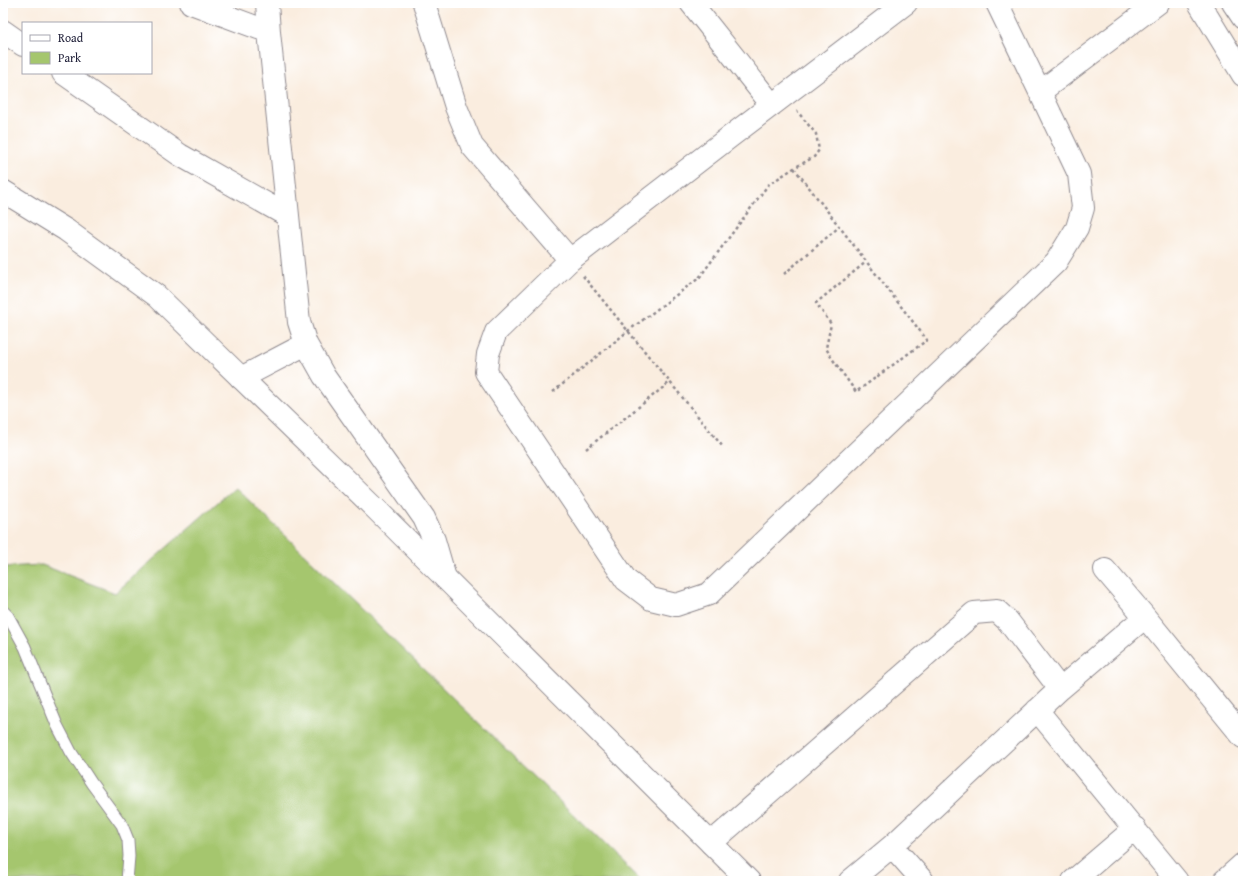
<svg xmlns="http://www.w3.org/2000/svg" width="1246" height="884" font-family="'Gentium Book Plus',serif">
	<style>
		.green { fill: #a5c66e; stroke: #647454 }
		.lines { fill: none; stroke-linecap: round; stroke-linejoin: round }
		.service-casing { stroke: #8e888d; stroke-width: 13 }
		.minor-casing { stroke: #8e888d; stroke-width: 24 }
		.tertiary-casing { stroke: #8e888d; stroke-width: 24 }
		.primary-casing { stroke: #8e888d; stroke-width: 24 }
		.path { stroke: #8e888d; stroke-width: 2.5; stroke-dasharray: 3 3; stroke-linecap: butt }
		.service { stroke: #fff; stroke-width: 11 }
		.minor { stroke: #fff; stroke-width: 22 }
		.tertiary { stroke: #fff; stroke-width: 22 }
		.primary { stroke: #fff; stroke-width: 22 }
	</style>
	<rect width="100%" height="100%" fill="#fff"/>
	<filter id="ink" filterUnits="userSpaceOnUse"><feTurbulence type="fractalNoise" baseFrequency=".025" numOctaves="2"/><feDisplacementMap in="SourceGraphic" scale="8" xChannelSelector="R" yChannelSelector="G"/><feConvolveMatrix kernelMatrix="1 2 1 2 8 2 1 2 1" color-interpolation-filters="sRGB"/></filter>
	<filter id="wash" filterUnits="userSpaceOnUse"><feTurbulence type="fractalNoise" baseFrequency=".012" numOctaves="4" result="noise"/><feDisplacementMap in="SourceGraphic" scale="16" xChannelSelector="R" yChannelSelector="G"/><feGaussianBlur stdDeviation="0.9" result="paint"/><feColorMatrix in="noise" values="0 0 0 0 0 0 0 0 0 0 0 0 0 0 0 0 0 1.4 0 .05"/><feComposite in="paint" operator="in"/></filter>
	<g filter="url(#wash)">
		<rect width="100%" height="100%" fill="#faeddf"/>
		<path class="green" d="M235,487L642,881H3V567L42,565L115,593Z"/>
	</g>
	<g filter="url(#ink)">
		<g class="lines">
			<defs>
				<path id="service" d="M3,611L8,616L25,647L57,725L71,752L92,784L122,825L128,840L129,856L127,881"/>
				<path id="minor" d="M191,3L269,32
					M267,3L269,32L299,322L306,344L324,376L424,518L434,540L445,578
					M424,3L456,107L472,146L570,260
					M691,3L772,105
					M906,3L731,136L570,260L496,332L488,354L486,372L626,580L651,599L676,605L709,594L1056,262L1077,228L1083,208L1079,174L1040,92L1158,3
					M997,3L1040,92
					M3,31L23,45
					M63,73L180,155L288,216
					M241,378L306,344
					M1105,570L1145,617
					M1037,710L1177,881
					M711,843L974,613L997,611L1008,621L1060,689
					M892,846L923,881
					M850,881L892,846L1060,689L1145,617L1243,737
					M1073,881L1135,828
					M1224,881L1243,864"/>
				<path id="tertiary" d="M3,191L66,230L157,296L377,510L749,881"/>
				<path id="primary" d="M1199,3L1243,75
					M1233,3L1243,18"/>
			</defs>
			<use href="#service" class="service-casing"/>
			<use href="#minor" class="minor-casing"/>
			<use href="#tertiary" class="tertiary-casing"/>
			<use href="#primary" class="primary-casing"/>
			<path class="path" d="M794,168L927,340L856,392L831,357L826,348L831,324L816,303L866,262
				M784,274L839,227
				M583,276L723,447
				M553,392L628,331L699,278L768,185L794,168L814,157L819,150L816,134L797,111
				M586,449L670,382"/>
			<use href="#service" class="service"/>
			<use href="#minor" class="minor"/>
			<use href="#tertiary" class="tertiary"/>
			<use href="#primary" class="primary"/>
		</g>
	</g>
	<rect width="1246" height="884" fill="none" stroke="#fff" stroke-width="16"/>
	<rect x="22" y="22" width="130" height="52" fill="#ffffff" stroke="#a7a7b1"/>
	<rect x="30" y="35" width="20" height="6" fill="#ffffff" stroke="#a7a7b1"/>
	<text x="58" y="42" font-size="12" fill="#22223b">Road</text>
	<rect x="30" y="52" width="20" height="12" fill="#a5c66e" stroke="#a7a7b1"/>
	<text x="58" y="62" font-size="12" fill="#22223b">Park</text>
</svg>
